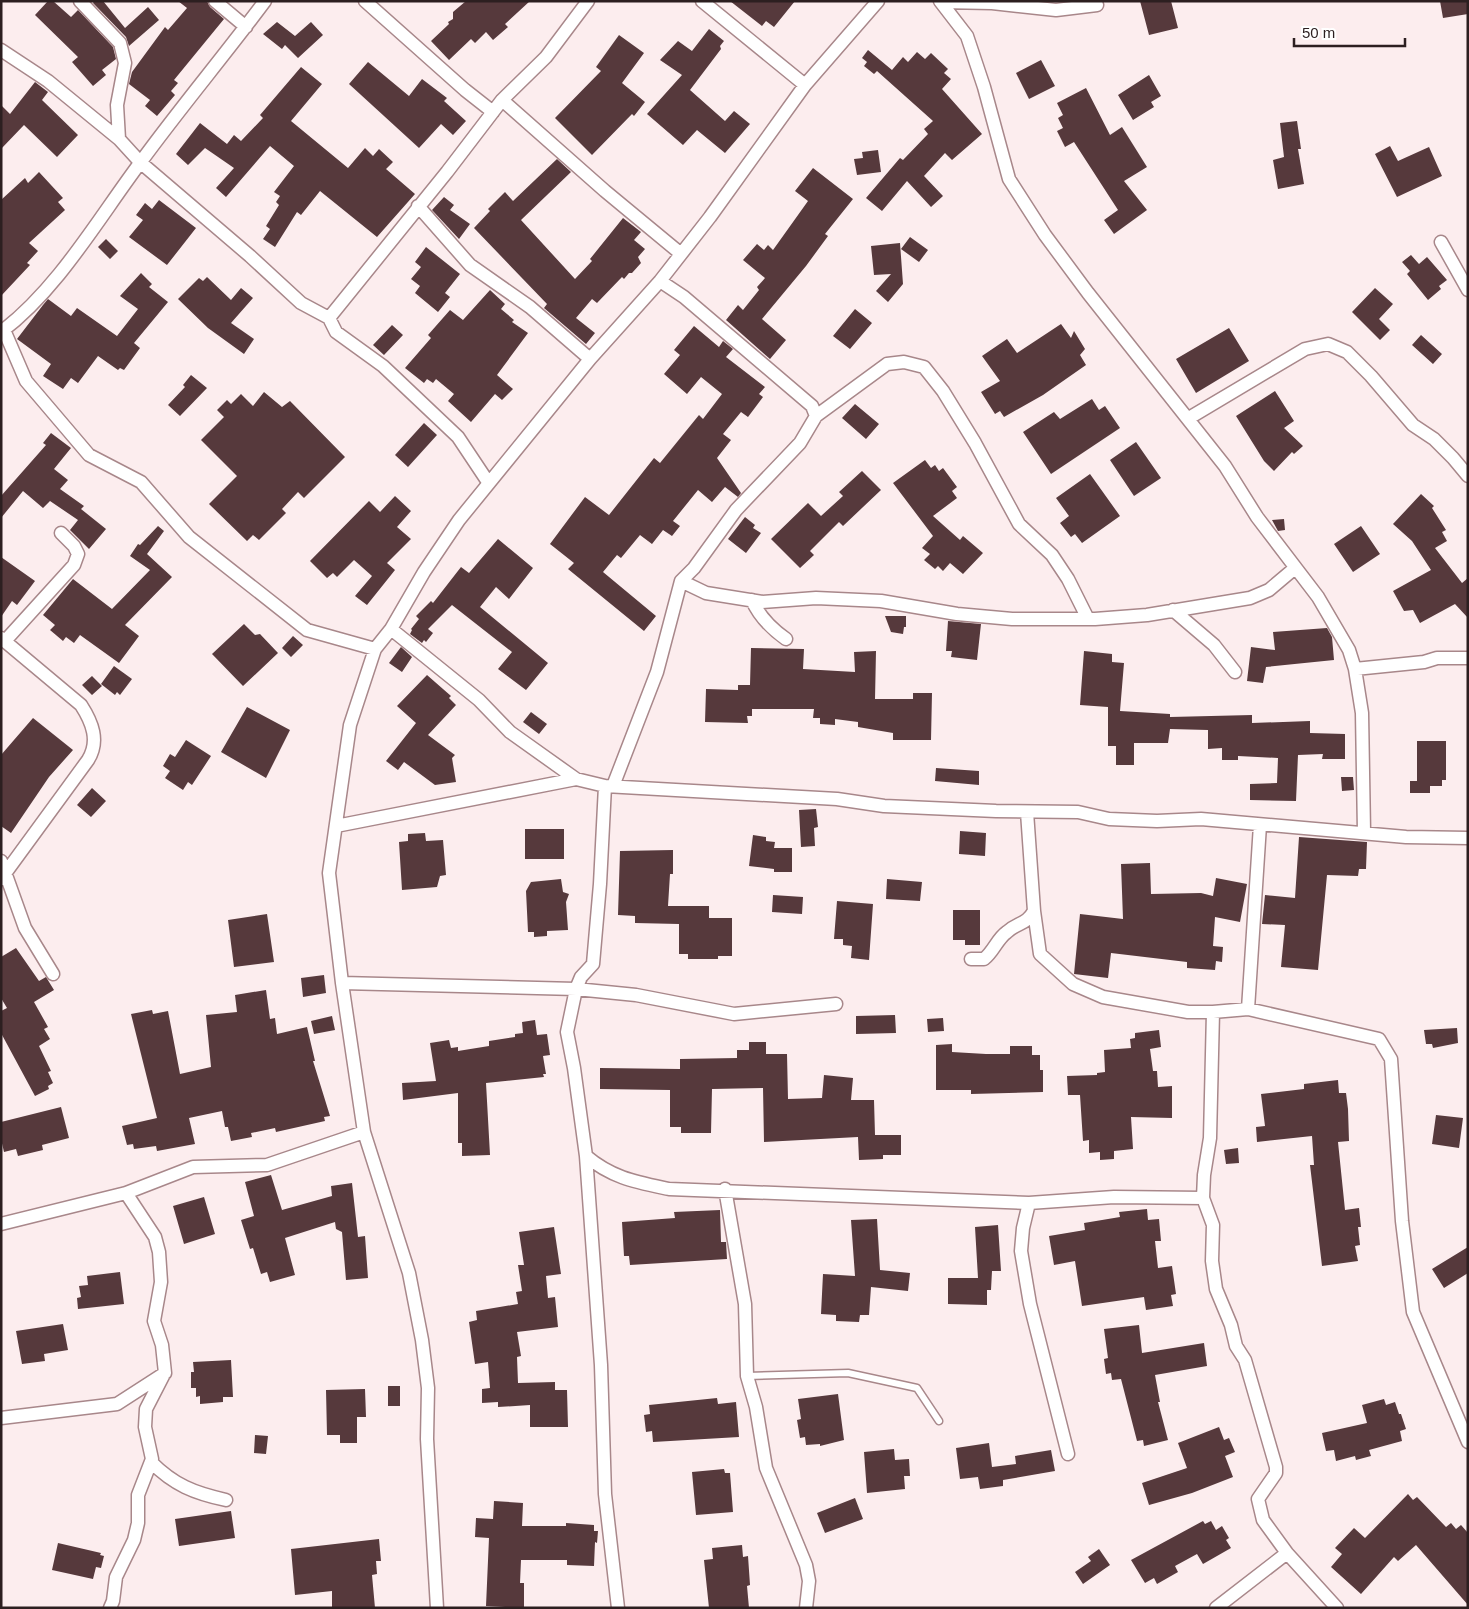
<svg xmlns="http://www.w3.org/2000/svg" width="1469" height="1609" font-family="Helvetica,sans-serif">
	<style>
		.building { fill: #56393c }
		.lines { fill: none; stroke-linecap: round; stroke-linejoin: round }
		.service-casing { stroke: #a8878a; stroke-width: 9 }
		.minor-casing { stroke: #a8878a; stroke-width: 15 }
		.service { stroke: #fff; stroke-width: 6 }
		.minor { stroke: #fff; stroke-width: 12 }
	</style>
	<rect width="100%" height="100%" fill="#fcedee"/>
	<path class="building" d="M48,1H53L71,17L78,10L113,47L116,59L102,70L106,75L93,86L72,62L78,57L35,15Z
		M94,1H103L125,28L148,7L159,20L129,46L126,37L93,3Z
		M178,1H207L210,7L224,19L174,80L178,83L171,91L175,95L157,116L145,106L150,100L129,84L132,72L165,27L168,30L187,8Z
		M466,1H530L505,24L508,27L493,40L486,32L475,43L471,39L449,60L431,41L449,24L448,22L453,19V12Z
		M730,1H795L774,27L766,21L762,26Z
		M1140,1H1171L1178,28L1149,35Z
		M1440,1H1468V14L1443,18Z
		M277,22L295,36L311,22L323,35L298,58L285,45L282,49L263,34Z
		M709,29L724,41L720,46L721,49L690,90L725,121L734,111L750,124L725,153L697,130L683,145L647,114L682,75L660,60L678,41L692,51Z
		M619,35L644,53L622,83L645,102L634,116L632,114L592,155L555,118L601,71L596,67Z
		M868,50L892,70L903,57L908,62L917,52L925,59L931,53L948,69L944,73L951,79L942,89L982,134L952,160L945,153L924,176L943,196L931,207L907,181L882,211L866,198L900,158L903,160L928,134L924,129L933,121L877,71L874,74L864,66L867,62L862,58Z
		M1041,60L1055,86L1029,99L1016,73Z
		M368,62L409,96L422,79L447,98L444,101L466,121L453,135L441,124L419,148L349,84Z
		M301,67L322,84L291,121L348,168L365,148L373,156L379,149L393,162L386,169L415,194L377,237L320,191L301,215L297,212L275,247L263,239L270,229L266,226L279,205L276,202L280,196L274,192L294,166L270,146L226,197L216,188L234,168L205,148L188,165L176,154L200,123L227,144L234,135L241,141L263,118L260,115Z
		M1149,75L1161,96L1151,102L1154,107L1133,120L1118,95Z
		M35,82L48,92L42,100L78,135L57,157L24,125L1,149V105L10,114Z
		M1086,88L1110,135L1122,127L1147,167L1124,181L1147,210L1114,234L1104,220L1118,210L1074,142L1065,147L1057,131L1063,128L1058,118L1063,115L1057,103Z
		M1297,121L1301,149H1298L1304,184L1278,189L1273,160L1284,157L1280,123Z
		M1390,146L1398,161L1429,147L1442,176L1397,197L1375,154Z
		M878,150L881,172L857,175L854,159L863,158L862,152Z
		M557,159L571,172L521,220L575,279L592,261L590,259L623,218L641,232L634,240L645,249L638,257L641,263L632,273H629L624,279L622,277L597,303L592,299L576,318L595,333L586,344L544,308L547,304L474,228L490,211L488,209L505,192L513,201Z
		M813,168L853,199L825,234L828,236L806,266L762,319L786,340L770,359L726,320L738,305L743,310L759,290L757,287L765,278L743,260L757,244L764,250L768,245L773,250L808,201L795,191Z
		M39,172L63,198L58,202L65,210L29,243L38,251L27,263L30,265L1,296V200L25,178L28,183Z
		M444,197L454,205L450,210L470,224L459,239L432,210Z
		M159,200L196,228L167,265L129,237L143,220L136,215L145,203L152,209Z
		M910,237L928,250L919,262L901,249Z
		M106,239L118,251L110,259L98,247Z
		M900,243L903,284L888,302L876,291L891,274L874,275L871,246Z
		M426,247L460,274L445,293L450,297L438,312L415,293L420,286L411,279L421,267L415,262Z
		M1411,255L1419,264L1427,257L1447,280L1439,286L1441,289L1428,300L1407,274L1410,271L1402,262Z
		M141,273L152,284L149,287L168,302L134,343L140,348L124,370L120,368L118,370L98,356L78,383L71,378L63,389L43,376L51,364L17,339L43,305L48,299L71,316L77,308L117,336L138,309L120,296Z
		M207,277L231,300L241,288L253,298L231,323L254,339L244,354L208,328L178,299L199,278L203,281Z
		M1375,288L1393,304L1379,319L1390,330L1380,340L1352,312Z
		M490,290L505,304L501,309L514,320L512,322L528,333L497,375L513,389L502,400L495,394L471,422L448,401L454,394L436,379L433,383L427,379L424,383L405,368L431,338L428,335L450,310L463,320Z
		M855,309L872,323L850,349L833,336Z
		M1061,324L1071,338L1074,331L1085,349L1080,355L1086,365L1043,395L1004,417L1000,411L995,414L981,392L1000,381L982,356L1007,339L1017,353Z
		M392,325L403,335L384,355L373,345Z
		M694,326L719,347L723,341L733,349L726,357L765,387L759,394L763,397L748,417L741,412L723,434L731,440L717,458L741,493L738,497L725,487L712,502L698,490L673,521L680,526L672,536L663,530L652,544L640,535L621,558L617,555L603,572L656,616L644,631L568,569L574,563L550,544L585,497L609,515L654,458L660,463L699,415L703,419L722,394L701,377L687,394L664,374L680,355L674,350Z
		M1229,328L1249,361L1196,393L1176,359Z
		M1421,335L1442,354L1433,364L1412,345Z
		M191,375L207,388L180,416L168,405L185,387L183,385Z
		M1275,391L1294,421L1284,428L1303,446L1294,454L1292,452L1274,471L1264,461L1236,416Z
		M264,392L282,407L290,401L345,457L304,498L298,492L282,509L286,513L259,540L253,535L247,541L209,504L237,476L201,440L224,417L217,410L227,400L231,404L241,394L253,406Z
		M1092,399L1099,410L1105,406L1120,428L1051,474L1023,432L1054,412L1060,419Z
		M855,404L879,424L866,439L842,418Z
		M424,423L437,435L408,467L395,455Z
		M51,433L71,448L54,469L68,480L60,489L84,506L81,509L106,529L89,549L70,530L78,520L50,501L43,508L23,491L1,518V496L46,445L43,443Z
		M1136,442L1161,478L1134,496L1110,460Z
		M925,460L931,468L935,465L939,471L943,468L957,487L952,491L957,498L933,516L960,540L963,536L983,553L963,574L950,563L943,571L938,566L935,569L924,560L930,554L922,548L933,536L893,483Z
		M862,471L881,490L843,526L839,522L810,551L814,555L800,568L771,539L808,503L821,516L843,496L839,492Z
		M1090,474L1120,516L1082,543L1075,534L1071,537L1060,523L1069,516L1056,498Z
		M1421,494L1434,506L1432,508L1446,530L1442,532L1447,541L1435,548L1462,583L1468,578V618L1455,604L1420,623L1413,610L1404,611L1393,591L1431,570L1412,541L1393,524Z
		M395,496L411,511L397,527L411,539L387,563L395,570L367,605L355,596L372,576L354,560L337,577L333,573L327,578L310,561L369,501L380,512Z
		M745,517L755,525L753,528L761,533L746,553L728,539Z
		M1284,519L1285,530L1278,531L1272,520Z
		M158,526L164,531L147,554L172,577L125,625L139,636L119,663L80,635L74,643L66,637L63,641L50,630L55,625L43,615L73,579L112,609L150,570L130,556L138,544L140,545Z
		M1361,526L1380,554L1353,572L1334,544Z
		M498,539L533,568L509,599L496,587L480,607L548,663L526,690L498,669L512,652L452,605L428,629L433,633L426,642L424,640L422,643L410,634L412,630L411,629L419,619L416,616L431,601L433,603L461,567L469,573Z
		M1,557L35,581L17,605L12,601L1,617Z
		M885,616H906V627H904L903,634L891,632Z
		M948,621L981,624L977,660L951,657L952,651H946Z
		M244,624L255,635L260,634L278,653L243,686L212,654Z
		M1327,628L1332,637L1334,660L1266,667L1263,683L1247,681L1251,647L1275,650L1273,632Z
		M293,636L303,645L291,657L282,648Z
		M401,647L412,657L402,672L389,663Z
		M751,648L804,649L803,669L855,672L854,652L876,651L875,699H913V693H932L931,740H893V733L858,727V722L835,719V725L820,724V718H813L814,709H752V716H747L748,723L705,722L706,689L738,690V685H750Z
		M1084,651L1112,654V662L1124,663L1120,711L1170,714V717L1252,715V723L1310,721V733L1345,734V759H1322L1323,754L1298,755L1296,801L1250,800V784L1277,783L1278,758L1238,756V760H1222V748L1208,749V730L1170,729L1168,743H1134V765H1116V746H1108V707L1080,705Z
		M114,666L132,679L120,695L117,692L115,695L101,684Z
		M427,675L451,696L449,698L456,705L428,735L455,755L452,758L456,782L435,785L404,762L398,770L386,761L416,723L397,706Z
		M92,676L102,686L92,695L82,685Z
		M247,707L290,730L266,778L221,752Z
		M531,712L547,724L539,734L523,722Z
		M33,718L73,750L49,777L11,833L1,826V755Z
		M186,740L211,756L192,785L188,782L183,790L165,778L170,771L163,766L170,754L175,757Z
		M1417,741H1446V780H1442V786H1430V793H1410V781H1417Z
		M936,768L979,771V785L935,781Z
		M1341,777H1353L1354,790L1342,791Z
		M92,788L106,801L91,817L77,805Z
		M816,809L818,827L814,828L815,846L801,847L799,810Z
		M525,829H564V859H525Z
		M960,831L986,833L985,856L959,854Z
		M425,833L426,841L443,840L446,875L440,876L437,887L402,890L399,842L408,841V834Z
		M753,835L766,837V841L775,842L774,848H792V872H774V869L749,866Z
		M1299,837L1367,842L1366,869H1359L1358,876L1327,875L1318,970L1281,967L1285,925L1262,924L1265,895L1295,898Z
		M673,850V874H670L668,906H709V918H732V956H718V959H688V954H679V924L635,923V916L618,915L620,851Z
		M1150,863L1151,894L1201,893L1213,896L1216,878L1247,884L1240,922L1215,917L1213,946L1223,947L1222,962L1216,961L1215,970L1187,968V962L1111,953L1108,978L1074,974L1080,914L1123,919L1121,864Z
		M561,879L563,892L569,894L566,902L568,930L547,931V936L534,937V932H528L526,891L531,882Z
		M887,879L922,882L920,901L886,899Z
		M773,895L803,897L802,914L772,912Z
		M837,901L873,904L869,960L851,958L852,946L843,945V939H834Z
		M953,910H980V945H965V940H953Z
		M267,914L274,962L234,967L228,920Z
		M16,948L39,981L46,977L54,990L34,1002L48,1027L44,1029L50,1039L39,1046L51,1071L48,1072L53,1083L48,1086L49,1089L35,1096L1,1033V1011L7,1008L1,998V957Z
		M324,975L326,993L303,997L301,978Z
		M266,990L270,1019L275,1018L277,1034L307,1027L315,1061H313L330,1116L324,1117L325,1121L276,1132L275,1128L251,1133L252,1137L231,1141L228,1127H225L222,1111L189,1118L195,1144L157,1151L156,1146L134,1149L133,1144L127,1145L122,1126L157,1118L131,1014L152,1010L153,1014L168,1011L180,1074L211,1067L206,1015L237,1012L235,995Z
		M895,1015L896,1033L856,1034V1016Z
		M332,1016L335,1030L314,1034L311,1021Z
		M943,1018L944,1031L928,1032L927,1019Z
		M535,1020L537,1035L547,1034L550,1055L543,1056L546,1074H543L544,1077L486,1083L490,1155L462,1156V1143H458V1093L403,1100L402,1083L436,1081L430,1043L449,1040L451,1048L458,1047V1051L489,1046V1041L515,1037V1034L523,1033L522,1022Z
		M1457,1028L1458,1043L1433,1048L1432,1044H1426L1424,1030Z
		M1159,1030L1161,1047L1150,1049L1153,1071H1157L1158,1087L1172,1086V1118L1131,1117L1133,1149L1114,1151V1159L1100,1160V1152L1089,1153V1140L1083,1141L1080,1095H1068L1067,1076L1097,1075V1073L1105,1072L1104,1050L1131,1048L1130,1039L1135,1038V1033Z
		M749,1042H766V1054H787L788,1099L822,1098L824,1075L853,1078L851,1100H874L875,1135H901V1155H883V1159L859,1160L858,1137L764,1142L763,1088L712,1089L711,1133H681V1127H670V1090L600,1089V1068L680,1069V1059L737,1058V1050H749Z
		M952,1044V1052L986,1054H1010V1046H1032V1055H1040V1070H1043V1092L971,1094V1090H936V1045Z
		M1338,1080L1339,1093H1346L1348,1109L1349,1141L1338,1142L1345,1210L1359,1208L1361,1227H1358L1360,1245L1355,1246L1358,1261L1322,1266L1310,1165H1314L1312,1136L1257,1142L1256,1127L1265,1126L1261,1094L1304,1089V1084Z
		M61,1107L69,1138L42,1145L43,1150L18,1156L16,1149L4,1152L1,1139V1122Z
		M1436,1115L1463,1118L1459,1148L1432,1144Z
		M1238,1148L1239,1163L1226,1164L1224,1150Z
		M271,1175L282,1210L332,1196L331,1186L352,1183L358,1237L365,1236L368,1278L346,1280L342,1232L336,1229L335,1222L285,1238L295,1275L270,1282L267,1272L261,1274L253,1248L250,1249L241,1220L254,1216L245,1182Z
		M204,1197L215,1234L184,1244L173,1206Z
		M1147,1209L1148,1220L1159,1219L1161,1241H1155L1158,1268L1172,1266L1176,1294L1171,1295L1173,1306L1146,1310L1144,1297L1082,1306L1075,1261L1054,1265L1049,1236L1085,1230L1084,1223L1120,1217L1119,1212Z
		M720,1210L721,1242H726L727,1259L630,1265L629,1256H624L622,1222L675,1218L674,1212Z
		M877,1219L880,1270L910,1273L908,1291L871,1287L869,1315H860L859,1322L836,1321V1315L821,1314L823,1274L855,1276L851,1220Z
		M998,1225L1001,1271H992L991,1290H987V1305L948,1304V1278H978L975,1227Z
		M554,1227L561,1274L546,1276L548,1298L555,1297L558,1327L517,1332L521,1356L517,1357L518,1383L555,1382V1390H567L568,1427H530V1405L498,1407V1402L482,1403V1389L490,1388L488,1362L475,1364L469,1322L477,1320L476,1311L518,1304L516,1292L522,1291L518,1265H524L519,1232Z
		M1468,1247V1273L1444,1288L1432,1269Z
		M120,1272L124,1304L78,1309L77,1298L81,1297L79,1286L88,1285L87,1276Z
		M63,1324L68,1350L44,1354L45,1361L22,1364L16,1331Z
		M1139,1325L1142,1353L1204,1343L1207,1366L1155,1375L1160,1402H1158L1168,1440L1144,1446L1143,1440L1137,1441L1121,1379L1112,1380L1111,1373L1106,1374L1104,1359L1108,1358L1104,1329Z
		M231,1360L233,1397H223V1402L200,1404V1396L196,1397V1388H191V1372H194L193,1362Z
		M388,1386H400V1406H388Z
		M365,1389L366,1417H357V1443H340V1435H327L326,1390Z
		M838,1394L844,1440L820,1446V1444L806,1445L805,1437L800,1438L797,1420L801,1419L798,1399Z
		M717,1398L718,1404L736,1402L739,1437L653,1442L652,1431L646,1432L644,1415L650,1414L649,1405Z
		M1384,1399L1386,1405L1395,1402L1399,1414H1401L1406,1429L1400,1431L1402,1441L1369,1450L1371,1456L1356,1460L1355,1456L1336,1461L1334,1450L1326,1451L1322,1433L1367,1423L1362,1405Z
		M1219,1427L1224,1440L1229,1438L1235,1452L1225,1456L1233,1477L1192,1493L1149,1505L1142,1483L1187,1468L1178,1443Z
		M255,1435L268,1436L266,1454L254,1453Z
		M989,1443L992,1467L1016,1464L1015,1456L1051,1450L1055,1471L1003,1480V1486L980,1489L978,1477L960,1479L956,1448Z
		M894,1449L895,1460L909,1459L910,1476H904L905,1489L867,1493L864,1452Z
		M724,1469L725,1473H730L733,1512L696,1515L692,1472Z
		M1408,1494L1413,1500L1417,1497L1446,1527L1451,1523L1456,1529L1461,1525L1468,1533V1605L1416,1545L1398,1561L1394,1557L1361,1594L1331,1567L1342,1554L1335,1548L1354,1528L1365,1538Z
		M855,1498L863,1519L825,1533L817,1513Z
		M494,1501L523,1503L522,1526H566V1523L594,1525V1531H598L597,1543L595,1542L594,1566L567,1565V1560H521L520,1583H524V1608L486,1606L489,1538L475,1537L476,1518L493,1519Z
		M231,1511L235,1538L179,1546L175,1519Z
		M1203,1521L1205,1524L1211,1521L1216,1530L1222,1526L1229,1538L1226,1540L1231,1548L1203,1564L1197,1554L1175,1566L1178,1572L1157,1584L1154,1578L1145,1583L1131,1560Z
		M379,1539L381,1561H376L377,1574L372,1575L375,1608H332V1591L295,1595L291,1549Z
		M58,1543L101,1553L100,1555L104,1556L101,1568L96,1567L93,1579L52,1570Z
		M742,1545L743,1557L748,1556L750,1585L747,1586L749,1608H709L704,1560L713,1559L712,1548Z
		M1099,1549L1110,1565L1083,1584L1075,1572L1091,1561L1088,1557Z"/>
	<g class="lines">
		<defs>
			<path id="service" d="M747,1376L848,1373L917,1388L939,1421"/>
			<path id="minor" d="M80,1L120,43L125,63L117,105L119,139
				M215,1L246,27
				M365,1L465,90L493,112
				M702,1L805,85
				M940,1L967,36L984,87L1009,179L1045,235L1088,293L1225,466L1257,517L1318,597L1349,650L1355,669L1362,713L1364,832
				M941,2L992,3L1056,10L1097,5
				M1,50L48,81L119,139L140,162L250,256L301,303L329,318L336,332L383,366L458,437L488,482
				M502,100L605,191L680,253
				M418,206L470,265L530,307L590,359
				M1441,242L1468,290
				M329,318L447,172L502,100L546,57L588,1
				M4,330L26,381L89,455L141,482L189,537L307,630L375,649
				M1,332C58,289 98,219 140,163C180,108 224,56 265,1
				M816,416L887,364L904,362L924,367L943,391L975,443L1019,524L1052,555L1068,579L1088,619
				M1189,418L1305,349L1328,344L1347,352L1371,376L1413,425L1434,439L1453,458L1468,476
				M681,581L706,593L762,602L816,598L881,601L957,614L1012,619H1095L1147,615L1250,598L1269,590L1295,568
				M752,600C759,616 772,629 786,639
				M1173,610L1214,645L1235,672
				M391,629L479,700L510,732L576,779
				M1,638L81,705C92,722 100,741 88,760L1,879
				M5,641L74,565L78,554L74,546L61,533
				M1355,669L1424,662L1437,658H1468
				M605,786L600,884L593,964L581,977L576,989L567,1032L574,1068L586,1156L601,1365L605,1494L618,1608
				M613,786L657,672L681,581L694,568L736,510L800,443L816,416L812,406L684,297L660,281
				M336,826L576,779L605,786L837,799L884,806L996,811L1078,812L1109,819L1157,821L1201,819L1406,837L1468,838
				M1,861L25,928L53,974
				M1034,911L1040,954L1073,984L1103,997L1188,1012H1213
				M971,959H984C994,951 997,939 1007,932C1018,922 1026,925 1034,911L1027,812
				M342,983L576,989L636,995L734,1014L836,1004
				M1248,1009L1260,825
				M586,1156C612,1178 636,1182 669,1189L1029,1203L1114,1197L1203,1198L1213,1225L1212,1261L1216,1289L1231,1325L1236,1346L1245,1360L1276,1467V1473L1258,1499L1263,1520L1287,1553L1337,1608
				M725,1189L745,1304L747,1376L756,1407L766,1468L806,1565L809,1581L806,1608
				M1203,1198L1204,1175L1210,1138L1213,1012L1248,1009L1379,1039L1391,1059L1402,1221L1413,1312L1468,1442
				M1029,1203L1023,1228L1021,1251L1030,1304L1068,1454
				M1,1224L126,1193L193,1167L267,1165L364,1132
				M1,1418L117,1404L165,1373L162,1345L154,1321L161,1282L159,1252L155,1237L126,1193
				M151,1462C174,1485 194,1493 226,1500
				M110,1608L113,1601L116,1577L134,1540L138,1523V1495L152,1459L145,1427L146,1409L164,1374
				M437,1608L427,1439L428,1388L422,1340L409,1273L364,1132L342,983L329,873L350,725L375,649L391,629L424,572L459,520L590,359L660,281L710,217L805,85L878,1
				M1216,1608L1287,1553"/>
		</defs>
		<use href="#service" class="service-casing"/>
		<use href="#minor" class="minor-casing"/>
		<use href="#service" class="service"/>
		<use href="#minor" class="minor"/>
	</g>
	<rect width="1469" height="1609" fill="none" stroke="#2c1f20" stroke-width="5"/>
	<path d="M1294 38v8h111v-8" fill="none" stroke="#2c1f20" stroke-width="2.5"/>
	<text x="1302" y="38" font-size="15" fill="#2c1f20" stroke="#ffffff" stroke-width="4" paint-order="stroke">50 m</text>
</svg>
